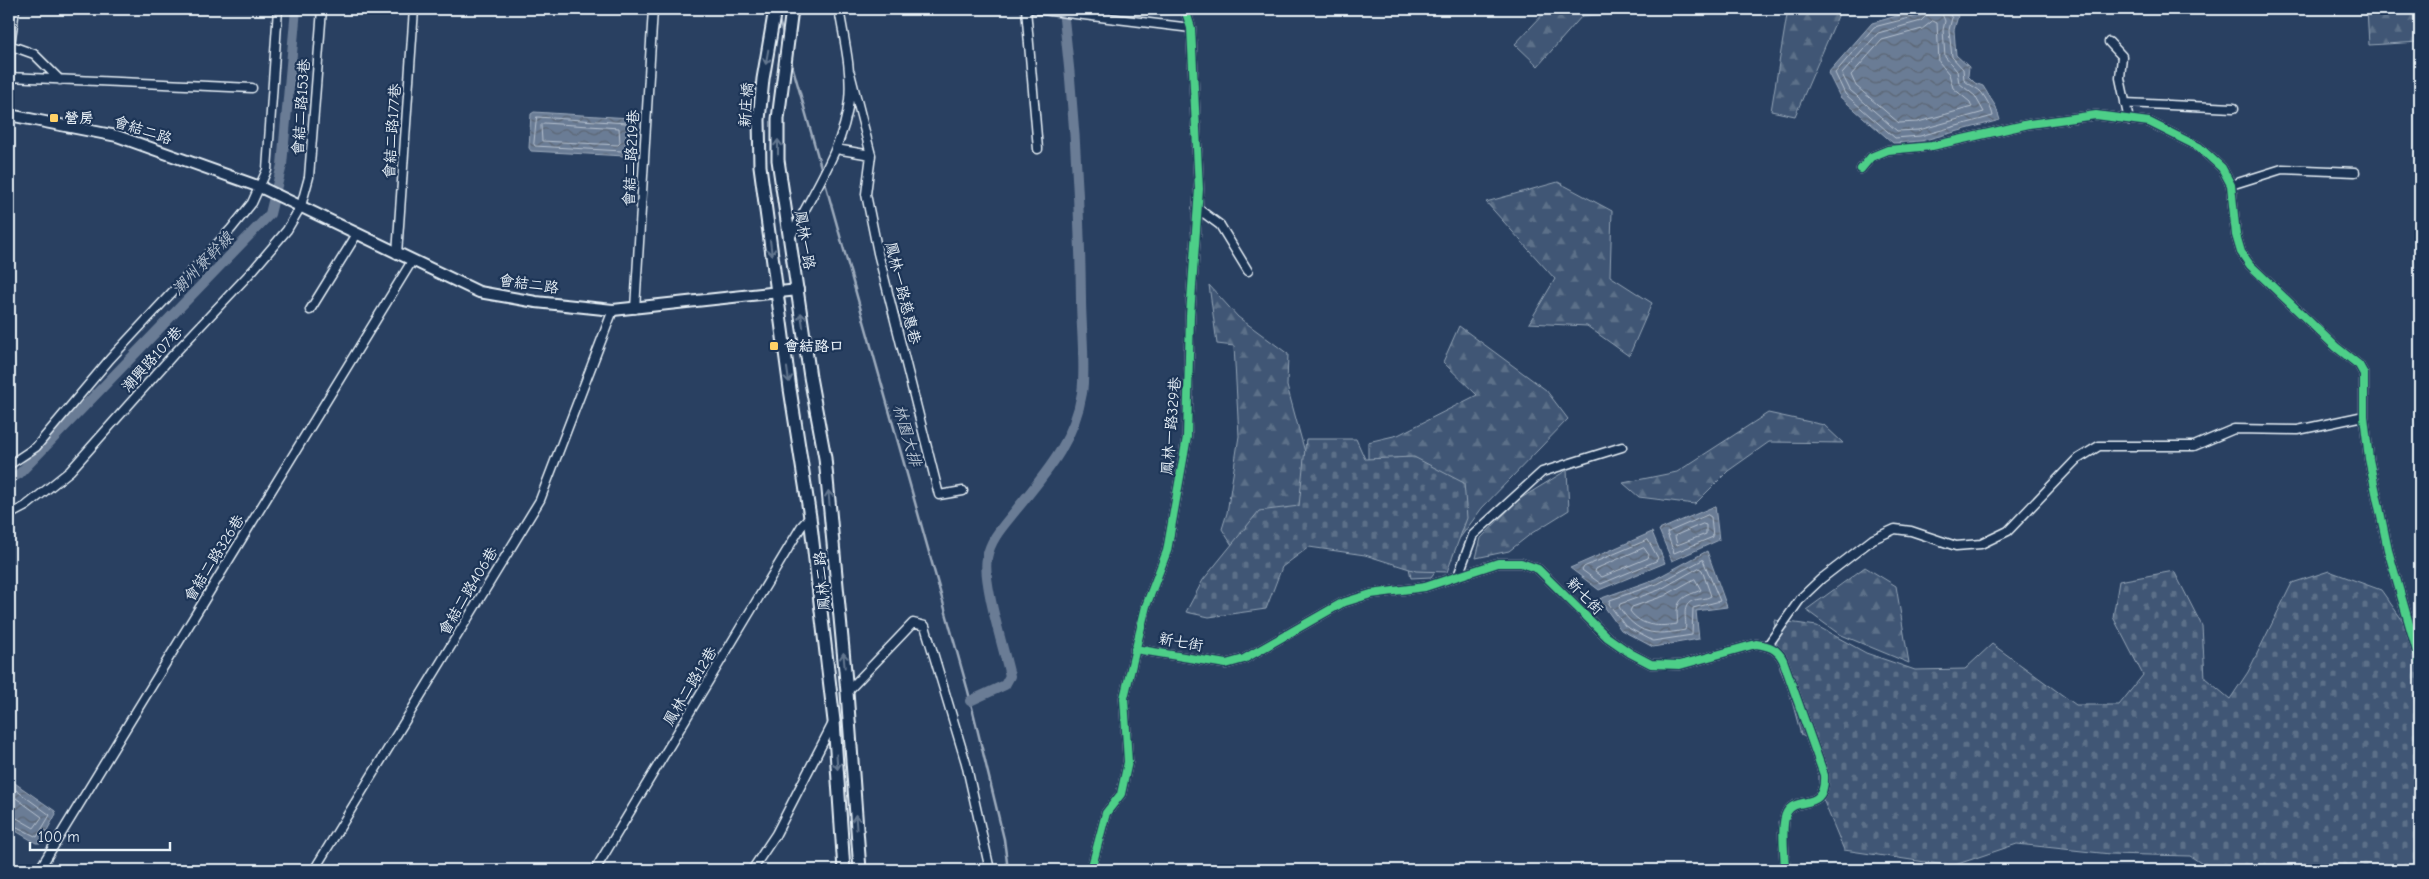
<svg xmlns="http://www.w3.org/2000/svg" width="2429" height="879" font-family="'Comic Neue','LXGW WenKai TC',sans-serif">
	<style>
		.forest { fill: url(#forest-firs); stroke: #94a4b6 }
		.cemetery { fill: url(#cemetery-stones); stroke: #94a4b6 }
		.water { fill: url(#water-waves); stroke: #9dabbd }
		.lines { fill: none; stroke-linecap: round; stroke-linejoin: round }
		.shore { stroke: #b6c2d0; stroke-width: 1 }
		.stream { stroke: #9dabbd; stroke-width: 2.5 }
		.canal { stroke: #6b7c95; stroke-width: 10 }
		.street-casing { stroke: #e8f1f8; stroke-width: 11 }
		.secondary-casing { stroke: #e8f1f8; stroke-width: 14 }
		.primary-casing { stroke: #e8f1f8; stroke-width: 15 }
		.street { stroke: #1d3557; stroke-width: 8 }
		.secondary { stroke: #1d3557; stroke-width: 10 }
		.primary { stroke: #1d3557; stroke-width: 11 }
		.cycleway-casing { stroke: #1d3557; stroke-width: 11 }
		.cycleway { stroke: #4dcf88; stroke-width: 8 }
		.oneway { stroke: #64778f }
		.poi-dot { fill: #ffd166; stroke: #1d3557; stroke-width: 2 }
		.labels { text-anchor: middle; stroke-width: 4.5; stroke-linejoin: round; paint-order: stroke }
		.street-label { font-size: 15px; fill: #e8f1f8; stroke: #1d3557 }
		.poi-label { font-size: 15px; font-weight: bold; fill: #e8f1f8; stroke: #1d3557; text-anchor: start }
		.water-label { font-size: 16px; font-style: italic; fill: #b6c2d0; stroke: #1d3557 }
	</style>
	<defs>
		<pattern id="forest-firs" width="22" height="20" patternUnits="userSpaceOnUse" patternTransform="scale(1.25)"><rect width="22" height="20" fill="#415774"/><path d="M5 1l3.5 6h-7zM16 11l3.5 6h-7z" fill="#5c7089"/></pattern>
		<pattern id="cemetery-stones" width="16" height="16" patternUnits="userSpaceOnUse" patternTransform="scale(1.25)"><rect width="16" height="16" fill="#415774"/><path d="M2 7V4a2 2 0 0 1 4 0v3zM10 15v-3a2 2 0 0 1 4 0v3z" fill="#5c7089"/></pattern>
		<pattern id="water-waves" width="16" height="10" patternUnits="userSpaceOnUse" patternTransform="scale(1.25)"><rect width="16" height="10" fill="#6b7c95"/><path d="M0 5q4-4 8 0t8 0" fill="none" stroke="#5a6573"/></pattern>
	</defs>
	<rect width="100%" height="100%" fill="#294061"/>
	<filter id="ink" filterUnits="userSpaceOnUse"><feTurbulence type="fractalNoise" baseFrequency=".02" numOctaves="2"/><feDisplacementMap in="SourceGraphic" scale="10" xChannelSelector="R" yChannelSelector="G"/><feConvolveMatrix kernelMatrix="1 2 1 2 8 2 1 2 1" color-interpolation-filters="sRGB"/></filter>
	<g filter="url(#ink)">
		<path class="forest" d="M1548,9H1655L1649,12L1582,16L1538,66L1515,44Z
			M1788,9H1841L1795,116L1771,111Z
			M2367,9H2420V42L2369,45Z
			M1558,182L1612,211L1610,276L1652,303L1629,356L1587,326L1529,323L1555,279L1486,202Z
			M1209,285L1238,317L1288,354L1287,386L1315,489L1243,563L1222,529L1227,513L1239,436L1234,346L1217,344Z
			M1459,326L1546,390L1568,419L1482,508L1431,577L1411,578L1402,531L1368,479V442L1398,435L1477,395L1443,362Z
			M1768,413L1824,425L1843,443L1769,442L1728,471L1695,504L1639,497L1623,483L1677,472Z
			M1567,470L1569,510L1532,533L1509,551L1476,558L1481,538L1518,500Z
			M1865,567L1896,586L1909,663L1839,634L1806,610Z"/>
		<path class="cemetery" d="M1306,439H1356L1365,459L1414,457L1464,483L1467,518L1447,572L1416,571L1365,555L1309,547L1282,567L1266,609L1209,617L1186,612L1203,580L1259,511L1299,506Z
			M2174,571L2202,626L2205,678L2230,699L2248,672L2292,583L2329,571L2381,590L2415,638L2420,660V870H2212L2190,856L2110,854L2017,844L1952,866L1844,850L1820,792L1817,743L1801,735L1789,690L1780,669L1774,620L1817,626L1866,653L1915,670L1965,669L1992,644L2076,705H2119L2143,675L2113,617L2119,581Z"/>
		<path class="water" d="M1948,9L1958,16L1954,30L1956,55L1969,67L1968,76L1975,83L1983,86L1996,107L2000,120L1921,141L1893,143L1840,97L1828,73L1872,23L1911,12Z
			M534,112L630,118L633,121L629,153L625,156L531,151L529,148L531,114Z
			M1715,506L1719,540L1672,561L1659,530Z
			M1652,532L1665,563L1599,590L1570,568Z
			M1707,551L1727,607L1696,611L1699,639L1653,647L1621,630L1599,599L1655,579Z
			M9,779L55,811L56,814L40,843H36L9,827Z"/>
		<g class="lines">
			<path class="shore" d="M1921,9L1917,16L1874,27L1835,73L1845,94L1895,138L1920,136L1993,116C1992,109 1985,96 1980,91C1977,88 1969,85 1964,80L1963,69L1952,57L1949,30L1952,18L1946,9
				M1928,9L1926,16L1921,21L1878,33L1842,74L1850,90L1897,131L1919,130L1984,112L1975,96L1959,83L1957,71L1945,57L1943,30L1945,21L1940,9
				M1933,21L1937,23L1939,62L1949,74L1953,88L1970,102L1972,107L1918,122L1899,123L1856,86L1851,75L1882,40L1922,29Z
				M537,117L626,123L628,125L625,149L622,151L535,146L534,144Z
				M544,123L619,128L620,143L618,145L542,141L541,126Z
				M1708,515L1711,517L1713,537L1674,553L1667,533Z
				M1703,524L1706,525V534L1677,545L1675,536Z
				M1648,540L1658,558L1656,561L1601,584L1582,570L1584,567Z
				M1644,548L1649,555L1648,558L1602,577L1595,572L1596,569Z
				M1703,560L1720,601L1693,608L1692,635L1653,641L1625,626L1609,604L1610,600L1657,584Z
				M1699,568L1702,570L1711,596C1705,600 1698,598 1692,601C1680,607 1688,621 1685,630C1653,636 1638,635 1619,607L1620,604L1659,590Z
				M1695,579L1701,590C1690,595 1678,596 1677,611C1677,616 1678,620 1677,624C1660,627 1641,627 1630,611L1632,607L1664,596Z
				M9,785L50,815L37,837L9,823
				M9,793L42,817L34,828L15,817L9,816"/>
			<path class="stream" d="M778,18L784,36
				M791,61L822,171
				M824,179L968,691L1004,839L1008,870"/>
			<path class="canal" d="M9,479L19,474L270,214L282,165L296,9
				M970,701L1005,685L1010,676C1004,649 982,581 987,558C990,539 1005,524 1016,510C1046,473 1074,442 1082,393C1086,367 1081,327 1081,299C1080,202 1074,105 1063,9"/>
			<defs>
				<path id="street" d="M1026,9L1038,149
					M1034,9L1191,28
					M2109,42L2122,56L2120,78L2129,120
					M9,45L34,54L60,80
					M850,73L871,155L866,194L878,253L939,495L963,491
					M9,77L252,88
					M2125,103L2234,108
					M10,116V45L15,9
					M836,149L871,155
					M1861,169L1871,157L1888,150L1932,146L2029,124L2096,115L2149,122L2199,147L2222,168L2231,185L2236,235L2241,252L2250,265L2336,347L2359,365L2364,374V416L2369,459L2388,550L2420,662
					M2231,185L2282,169L2355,172
					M1197,208L1220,225L1248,271
					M790,238C810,197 845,146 849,100C852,70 844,39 839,9
					M397,254L414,9
					M635,309L653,9
					M310,310L357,234
					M9,465L36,447L110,359L231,229L252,203L267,170L278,9
					M9,515L26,506L70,471L173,355L254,269L287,230L301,206L309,177L322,9
					M1458,576L1473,535L1542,472L1622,447
					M1768,645L1801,598L1821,579L1873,539L1895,529L1911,531L1956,546L1981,544L2008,531L2076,460L2099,446H2194L2234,429L2298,430L2364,416
					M1135,649L1226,664L1244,659L1342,603L1371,594L1425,587L1498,563H1521L1538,569L1607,637L1630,653L1651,664L1680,665L1756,644C1769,646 1777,648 1783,660L1824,775C1826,813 1797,795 1787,812C1780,824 1785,856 1785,870
					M847,692L913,623L925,626L966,763L990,870
					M39,870L412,261
					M314,870L540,500L613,310
					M595,870L801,527L810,517
					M752,870L776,834L833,723
					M1091,870L1106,813L1121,794L1128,762L1124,698L1146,606L1167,551L1187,437L1190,315L1199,189L1191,28L1185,9"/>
				<path id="secondary" d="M9,115L117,136L260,187L479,292L536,302L613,310L798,290"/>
				<path id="primary" d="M775,9L763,79L759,120L760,166L790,389L810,517L834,721L844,870
					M792,9L778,119V160L810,377L825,458L847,692L860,870"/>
			</defs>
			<use href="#street" class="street-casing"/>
			<use href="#secondary" class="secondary-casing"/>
			<use href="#primary" class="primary-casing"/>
			<use href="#street" class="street"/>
			<use href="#secondary" class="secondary"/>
			<use href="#primary" class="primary"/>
			<defs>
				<path id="cycleway" d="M1861,169L1871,157L1888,150L1932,146L2029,124L2096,115L2149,122L2199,147L2222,168L2231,185L2236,235L2241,252L2250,265L2336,347L2359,365L2364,374V416L2369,459L2388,550L2420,662
					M1135,649L1226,664L1244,659L1342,603L1371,594L1425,587L1498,563H1521L1538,569L1607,637L1630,653L1651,664L1680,665L1756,644C1769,646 1777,648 1783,660L1824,775C1826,813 1797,795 1787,812C1780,824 1785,856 1785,870
					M1091,870L1106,813L1121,794L1128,762L1124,698L1146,606L1167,551L1187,437L1190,315L1199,189L1191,28L1185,9"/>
			</defs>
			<use href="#cycleway" class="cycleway-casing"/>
			<use href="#cycleway" class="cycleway"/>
		</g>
		<defs><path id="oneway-shaft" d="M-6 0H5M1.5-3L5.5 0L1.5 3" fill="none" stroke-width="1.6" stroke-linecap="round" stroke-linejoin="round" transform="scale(1.25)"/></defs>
		<g class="oneway">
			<use href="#oneway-shaft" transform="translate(767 57) rotate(100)"/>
			<use href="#oneway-shaft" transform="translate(778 147) rotate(-90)"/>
			<use href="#oneway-shaft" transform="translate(771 248) rotate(83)"/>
			<use href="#oneway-shaft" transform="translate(802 320) rotate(-98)"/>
			<use href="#oneway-shaft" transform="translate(788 375) rotate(82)"/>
			<use href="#oneway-shaft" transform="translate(829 498) rotate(-95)"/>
			<use href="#oneway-shaft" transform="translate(844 660) rotate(-95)"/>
			<use href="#oneway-shaft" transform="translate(837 762) rotate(86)"/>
			<use href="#oneway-shaft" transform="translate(856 822) rotate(-94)"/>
		</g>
	</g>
	<g class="poi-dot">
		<rect x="49" y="113" width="10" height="10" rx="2.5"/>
		<rect x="769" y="341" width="10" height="10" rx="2.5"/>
	</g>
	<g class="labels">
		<g class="street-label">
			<text transform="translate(746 105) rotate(-86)" y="5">新庄橋</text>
			<text transform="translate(301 107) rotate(-86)" y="5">會結二路153巷</text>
			<text transform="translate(143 130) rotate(18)" y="5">會結二路</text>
			<text transform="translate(392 131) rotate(-86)" y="5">會結二路177巷</text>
			<text transform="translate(631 158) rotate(-87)" y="5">會結二路219巷</text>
			<text transform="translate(805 240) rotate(81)" y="5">鳳林一路</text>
			<text transform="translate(529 284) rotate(8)" y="5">會結二路</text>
			<text transform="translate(903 293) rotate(76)" y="5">鳳林一路慈惠巷</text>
			<text transform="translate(152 359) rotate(-48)" y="5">潮興路107巷</text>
			<text transform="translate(1171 426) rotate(-85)" y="5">鳳林一路329巷</text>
			<text transform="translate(214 558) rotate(-58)" y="5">會結二路326巷</text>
			<text transform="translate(822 581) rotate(-95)" y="5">鳳林二路</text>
			<text transform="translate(468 591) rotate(-59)" y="5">會結二路406巷</text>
			<text transform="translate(1585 596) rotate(46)" y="5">新七街</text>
			<text transform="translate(1181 642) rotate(10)" y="5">新七街</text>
			<text transform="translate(690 686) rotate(-59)" y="5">鳳林二路12巷</text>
		</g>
		<g class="poi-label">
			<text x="64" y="123">營房</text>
			<text x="784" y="351">會結路口</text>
		</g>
		<g class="water-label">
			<text transform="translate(202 263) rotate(-46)" y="6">潮州寮幹線</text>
			<text transform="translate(908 435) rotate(74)" y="6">林園大排</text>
		</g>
	</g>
	<rect width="2429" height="879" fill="none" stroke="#1d3557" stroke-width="30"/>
	<rect x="15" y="15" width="2399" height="849" fill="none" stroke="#e8f1f8" stroke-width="2" filter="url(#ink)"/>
	<path d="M30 842v8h140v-8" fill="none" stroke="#e8f1f8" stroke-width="2.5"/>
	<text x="38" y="842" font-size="15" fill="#e8f1f8" stroke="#1d3557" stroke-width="4" paint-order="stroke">100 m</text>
</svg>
